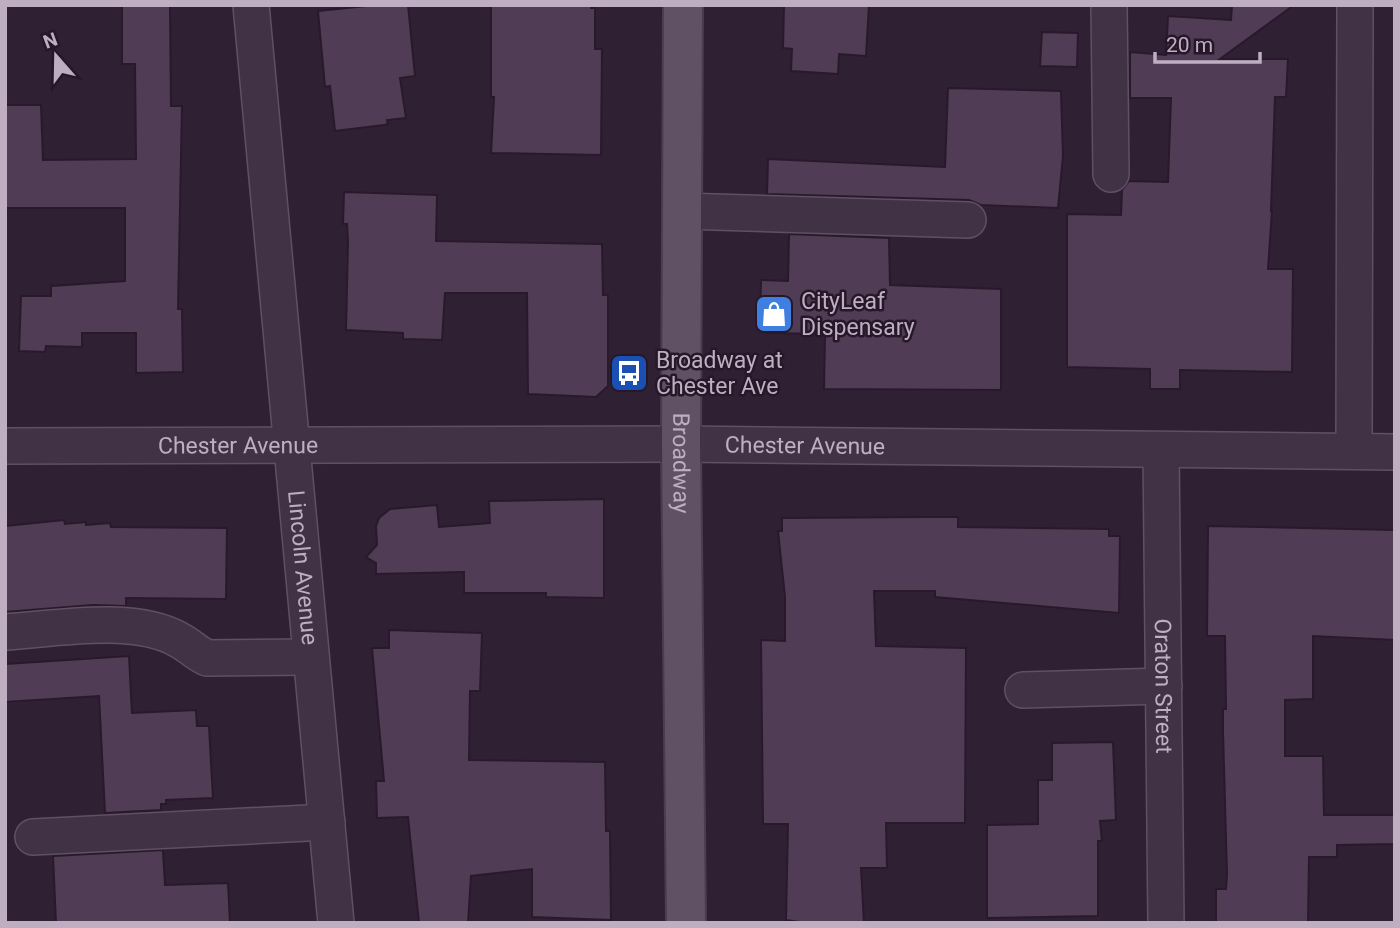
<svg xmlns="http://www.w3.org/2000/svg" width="1400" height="928" font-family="Roboto,sans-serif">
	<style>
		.building { fill: #503c55; stroke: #281a2b; stroke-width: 2 }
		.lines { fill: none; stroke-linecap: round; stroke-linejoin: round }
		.minor-casing { stroke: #605063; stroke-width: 38 }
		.major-casing { stroke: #4b3c4e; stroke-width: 42 }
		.minor { stroke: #413345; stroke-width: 35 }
		.major { stroke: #615165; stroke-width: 38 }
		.labels { text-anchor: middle; stroke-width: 5; stroke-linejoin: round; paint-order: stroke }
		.poi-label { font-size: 23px; fill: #bfadc2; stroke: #261829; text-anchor: start }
		.street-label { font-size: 23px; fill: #bfadc2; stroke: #261829 }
	</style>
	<rect width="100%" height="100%" fill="#302034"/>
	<path class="building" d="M122,5H170L171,106H182L178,309H182L183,372L136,373V333H82V347L46,346L45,352L19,351L21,296H51V286L125,281V208H5V105H41L43,160L136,159L135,64H122Z
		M376,5H408L415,76L400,78L406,118L387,120L388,124L384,125L335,131L330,86L325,87L318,11Z
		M491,5H591V8H595V49H602L601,155L491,153L494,97H491Z
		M784,5H869L866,56L839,54L838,74L791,71L792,49L783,48Z
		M1232,5H1294L1220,59H1288L1286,97H1275L1271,211H1272L1268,269H1293L1292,372L1180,370V389H1150V369L1067,367V214L1121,215L1122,190L1129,181L1168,182L1171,98H1130V52L1166,55L1168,16L1231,20Z
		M1042,32L1078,33L1077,67L1040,66Z
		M948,88L1061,91L1063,156L1058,208L981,205L969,200L767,194L768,159L945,167Z
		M344,192L437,195L436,241L602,244L603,295H608V386L596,397L528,394L527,293H445L442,340L403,339V333L346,330L348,241L347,224H343Z
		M789,234L889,238L890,285L1001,289V390L824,389L825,334L767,333L760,323L761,280L788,281Z
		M604,499V598L546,597V593H464V572L376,574V563L366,557L377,545L376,526L379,518L390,509L437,505L439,527L490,523L489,501Z
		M926,517H958V527L1109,529V536H1120L1119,613L935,597V591H874L876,646L966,648L965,823H886L887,868H861L864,923H806L786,920L788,824H763L761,640L785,641V597L778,531H782V518Z
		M64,520L65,524L86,522V525L110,523L111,527L227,528L226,599L126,598V606L93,605L5,612V526Z
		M1208,526L1395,530V640L1313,636V699L1285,700V756H1323L1324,815H1395V844L1337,845V857H1309L1308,923H1216V889H1226L1227,874L1223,732V709H1226L1225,636H1207Z
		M389,630L482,633L480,691H470L469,760L605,762L606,831H610L611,920L532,917V869L471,876L468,923H419L408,817L377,818L376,781H384L372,648H389Z
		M129,656L132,713L196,710L197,726H209L213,798L166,800V804H161V810L105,813L99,696L5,702V664Z
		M1113,742L1116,820L1100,821L1102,841H1098V916L987,918V825L1038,824V780H1052V743Z
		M163,850L165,885L228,883L230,923H56L53,856Z"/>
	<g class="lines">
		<defs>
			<g id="minor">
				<path id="s1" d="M251,5L336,923"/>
				<path d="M1109,5L1111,174"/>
				<path d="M682,211L968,220"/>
				<path id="s2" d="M5,446L681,444L1395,452"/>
				<path id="s3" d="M1161,450L1166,923"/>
				<path d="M1354,451L1355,5"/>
				<path d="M5,632C55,629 134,614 179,640C189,645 196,653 207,658L311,657"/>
				<path d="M1023,690L1164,686"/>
				<path d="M33,837L327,822"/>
			</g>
			<g id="major">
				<path id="s4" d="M683,5L681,444L686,923"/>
			</g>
		</defs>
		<use href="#minor" class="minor-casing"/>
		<use href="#major" class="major-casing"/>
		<use href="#minor" class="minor"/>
		<use href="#major" class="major"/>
	</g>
	<defs>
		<symbol id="shop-square" viewBox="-11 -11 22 22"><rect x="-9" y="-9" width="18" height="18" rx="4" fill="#3f7fe0" stroke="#261829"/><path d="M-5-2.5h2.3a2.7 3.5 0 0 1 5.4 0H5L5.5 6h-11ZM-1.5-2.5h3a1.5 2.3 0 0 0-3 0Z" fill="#fff"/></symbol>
		<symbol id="bus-square" viewBox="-11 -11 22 22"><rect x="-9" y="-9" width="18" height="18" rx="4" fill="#1a4fb4" stroke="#261829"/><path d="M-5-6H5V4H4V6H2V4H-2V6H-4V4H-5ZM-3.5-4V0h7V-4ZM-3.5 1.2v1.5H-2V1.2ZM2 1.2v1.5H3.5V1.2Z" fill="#fff"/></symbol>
	</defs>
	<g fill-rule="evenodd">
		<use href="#shop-square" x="752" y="292" width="44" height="44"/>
		<use href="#bus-square" x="607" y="351" width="44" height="44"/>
	</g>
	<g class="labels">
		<g class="poi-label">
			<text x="801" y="309">CityLeaf<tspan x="801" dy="26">Dispensary</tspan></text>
			<text x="656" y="368">Broadway at<tspan x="656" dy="26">Chester Ave</tspan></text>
		</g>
		<g class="street-label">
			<text dy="8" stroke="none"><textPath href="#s2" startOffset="233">Chester Avenue</textPath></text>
			<text dy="8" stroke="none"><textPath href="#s2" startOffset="800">Chester Avenue</textPath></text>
			<text dy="8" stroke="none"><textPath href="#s4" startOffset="458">Broadway</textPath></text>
			<text dy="8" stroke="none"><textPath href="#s1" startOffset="565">Lincoln Avenue</textPath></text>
			<text dy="8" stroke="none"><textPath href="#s3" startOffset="236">Oraton Street</textPath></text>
		</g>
	</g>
	<rect width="1400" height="928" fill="none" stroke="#bfadc2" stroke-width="14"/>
	<g transform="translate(56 56) rotate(340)" stroke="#261829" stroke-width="5" paint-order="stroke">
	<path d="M0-5L12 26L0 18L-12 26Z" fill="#bfadc2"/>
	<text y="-10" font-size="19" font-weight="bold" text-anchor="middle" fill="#bfadc2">N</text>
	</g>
	<path d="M1155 52v10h105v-10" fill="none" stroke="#bfadc2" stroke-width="3.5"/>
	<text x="1166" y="52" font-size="21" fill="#bfadc2" stroke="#261829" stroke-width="5" paint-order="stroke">20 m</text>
</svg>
